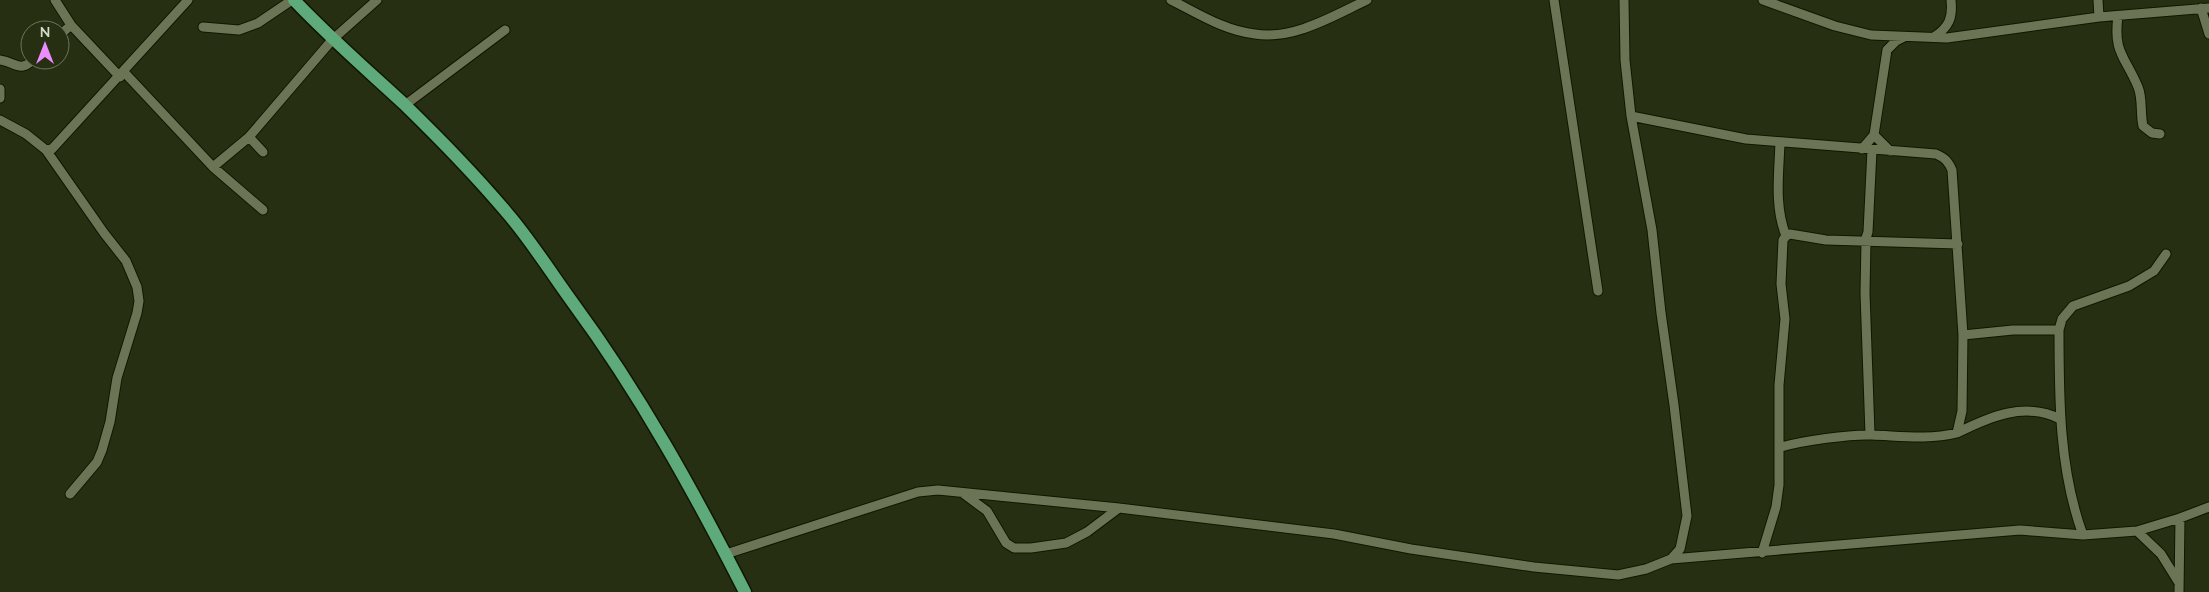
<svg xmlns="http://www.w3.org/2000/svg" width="2209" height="592" font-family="Mulish,sans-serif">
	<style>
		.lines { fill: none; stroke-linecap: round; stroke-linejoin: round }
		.minor-casing { stroke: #101700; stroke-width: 11 }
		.highway-casing { stroke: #101700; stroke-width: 15 }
		.minor { stroke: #6b7556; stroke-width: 9 }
		.highway { stroke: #5faa7b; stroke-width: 12 }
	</style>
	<rect width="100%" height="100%" fill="#272f13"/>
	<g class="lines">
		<defs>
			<path id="minor" d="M55,0L71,25L120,77
				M1171,0C1197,13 1225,31 1255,34C1294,40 1333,16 1367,0
				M1554,0L1598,291
				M1763,0L1835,26L1871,35L1947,38L2099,17L2209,8
				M2098,0L2099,17
				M2201,8L2209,34
				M2118,16C2113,53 2125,56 2138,87C2143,99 2140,113 2143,126L2152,133L2160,134
				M203,27L239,30L258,23L292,0
				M60,35L71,25
				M1934,37C1949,27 1953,18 1951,0
				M0,60C16,62 19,73 33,60
				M124,72L213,167L263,210
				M0,89V98
				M405,105L505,30
				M1631,116L1746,139L1936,154C1945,158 1948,161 1952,170L1963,335L1962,411L1957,433C1928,440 1901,436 1872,435C1850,434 1802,441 1781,447
				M0,120L26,134L46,150L52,149L188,0
				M1874,135L1890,151
				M249,137L263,152
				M1780,142C1779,174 1774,205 1786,236
				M1862,149L1874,135L1887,50L1896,41L1904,37
				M46,150L104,233L126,261L137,287L139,301L137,313L117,378L110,422L102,450L97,462L70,494
				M213,167L249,137L332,40L377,0
				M1865,241L1868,232L1872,150
				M1866,241L1865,293L1870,434
				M1963,335L2013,330H2059
				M1957,433C1989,417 2025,401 2060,419
				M964,494L987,511L1006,543L1014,548H1031L1066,543L1087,532L1119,508
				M2137,531L2161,554L2179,583
				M2083,535C2059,470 2059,399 2059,330L2062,319L2073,306L2129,286L2154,271L2166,254
				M1762,553L1776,507L1779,485V385L1785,319L1781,284L1783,240L1786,236L1790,234L1826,240L1958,244
				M726,554L918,492L938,490L1119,508L1334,534L1411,549L1534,567L1618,575L1646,569L1671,559L1680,549L1687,516L1674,405L1661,313L1652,230L1631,116L1625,60L1624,0
				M1671,559L2020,530L2083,535L2137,531L2180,518L2209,507
				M2179,592L2180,518"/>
			<path id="highway" d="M294,0C329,37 367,70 404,104C440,139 476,176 508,214C532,242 551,273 573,303C640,394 694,492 745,592"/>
		</defs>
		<use href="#minor" class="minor-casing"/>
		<use href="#highway" class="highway-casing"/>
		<use href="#minor" class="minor"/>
		<use href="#highway" class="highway"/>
	</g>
	<g transform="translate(45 45)"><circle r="24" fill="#272f13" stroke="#6d745d"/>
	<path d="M0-4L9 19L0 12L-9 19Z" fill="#ea8dfd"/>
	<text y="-8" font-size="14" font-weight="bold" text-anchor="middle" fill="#d6dccb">N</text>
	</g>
</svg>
